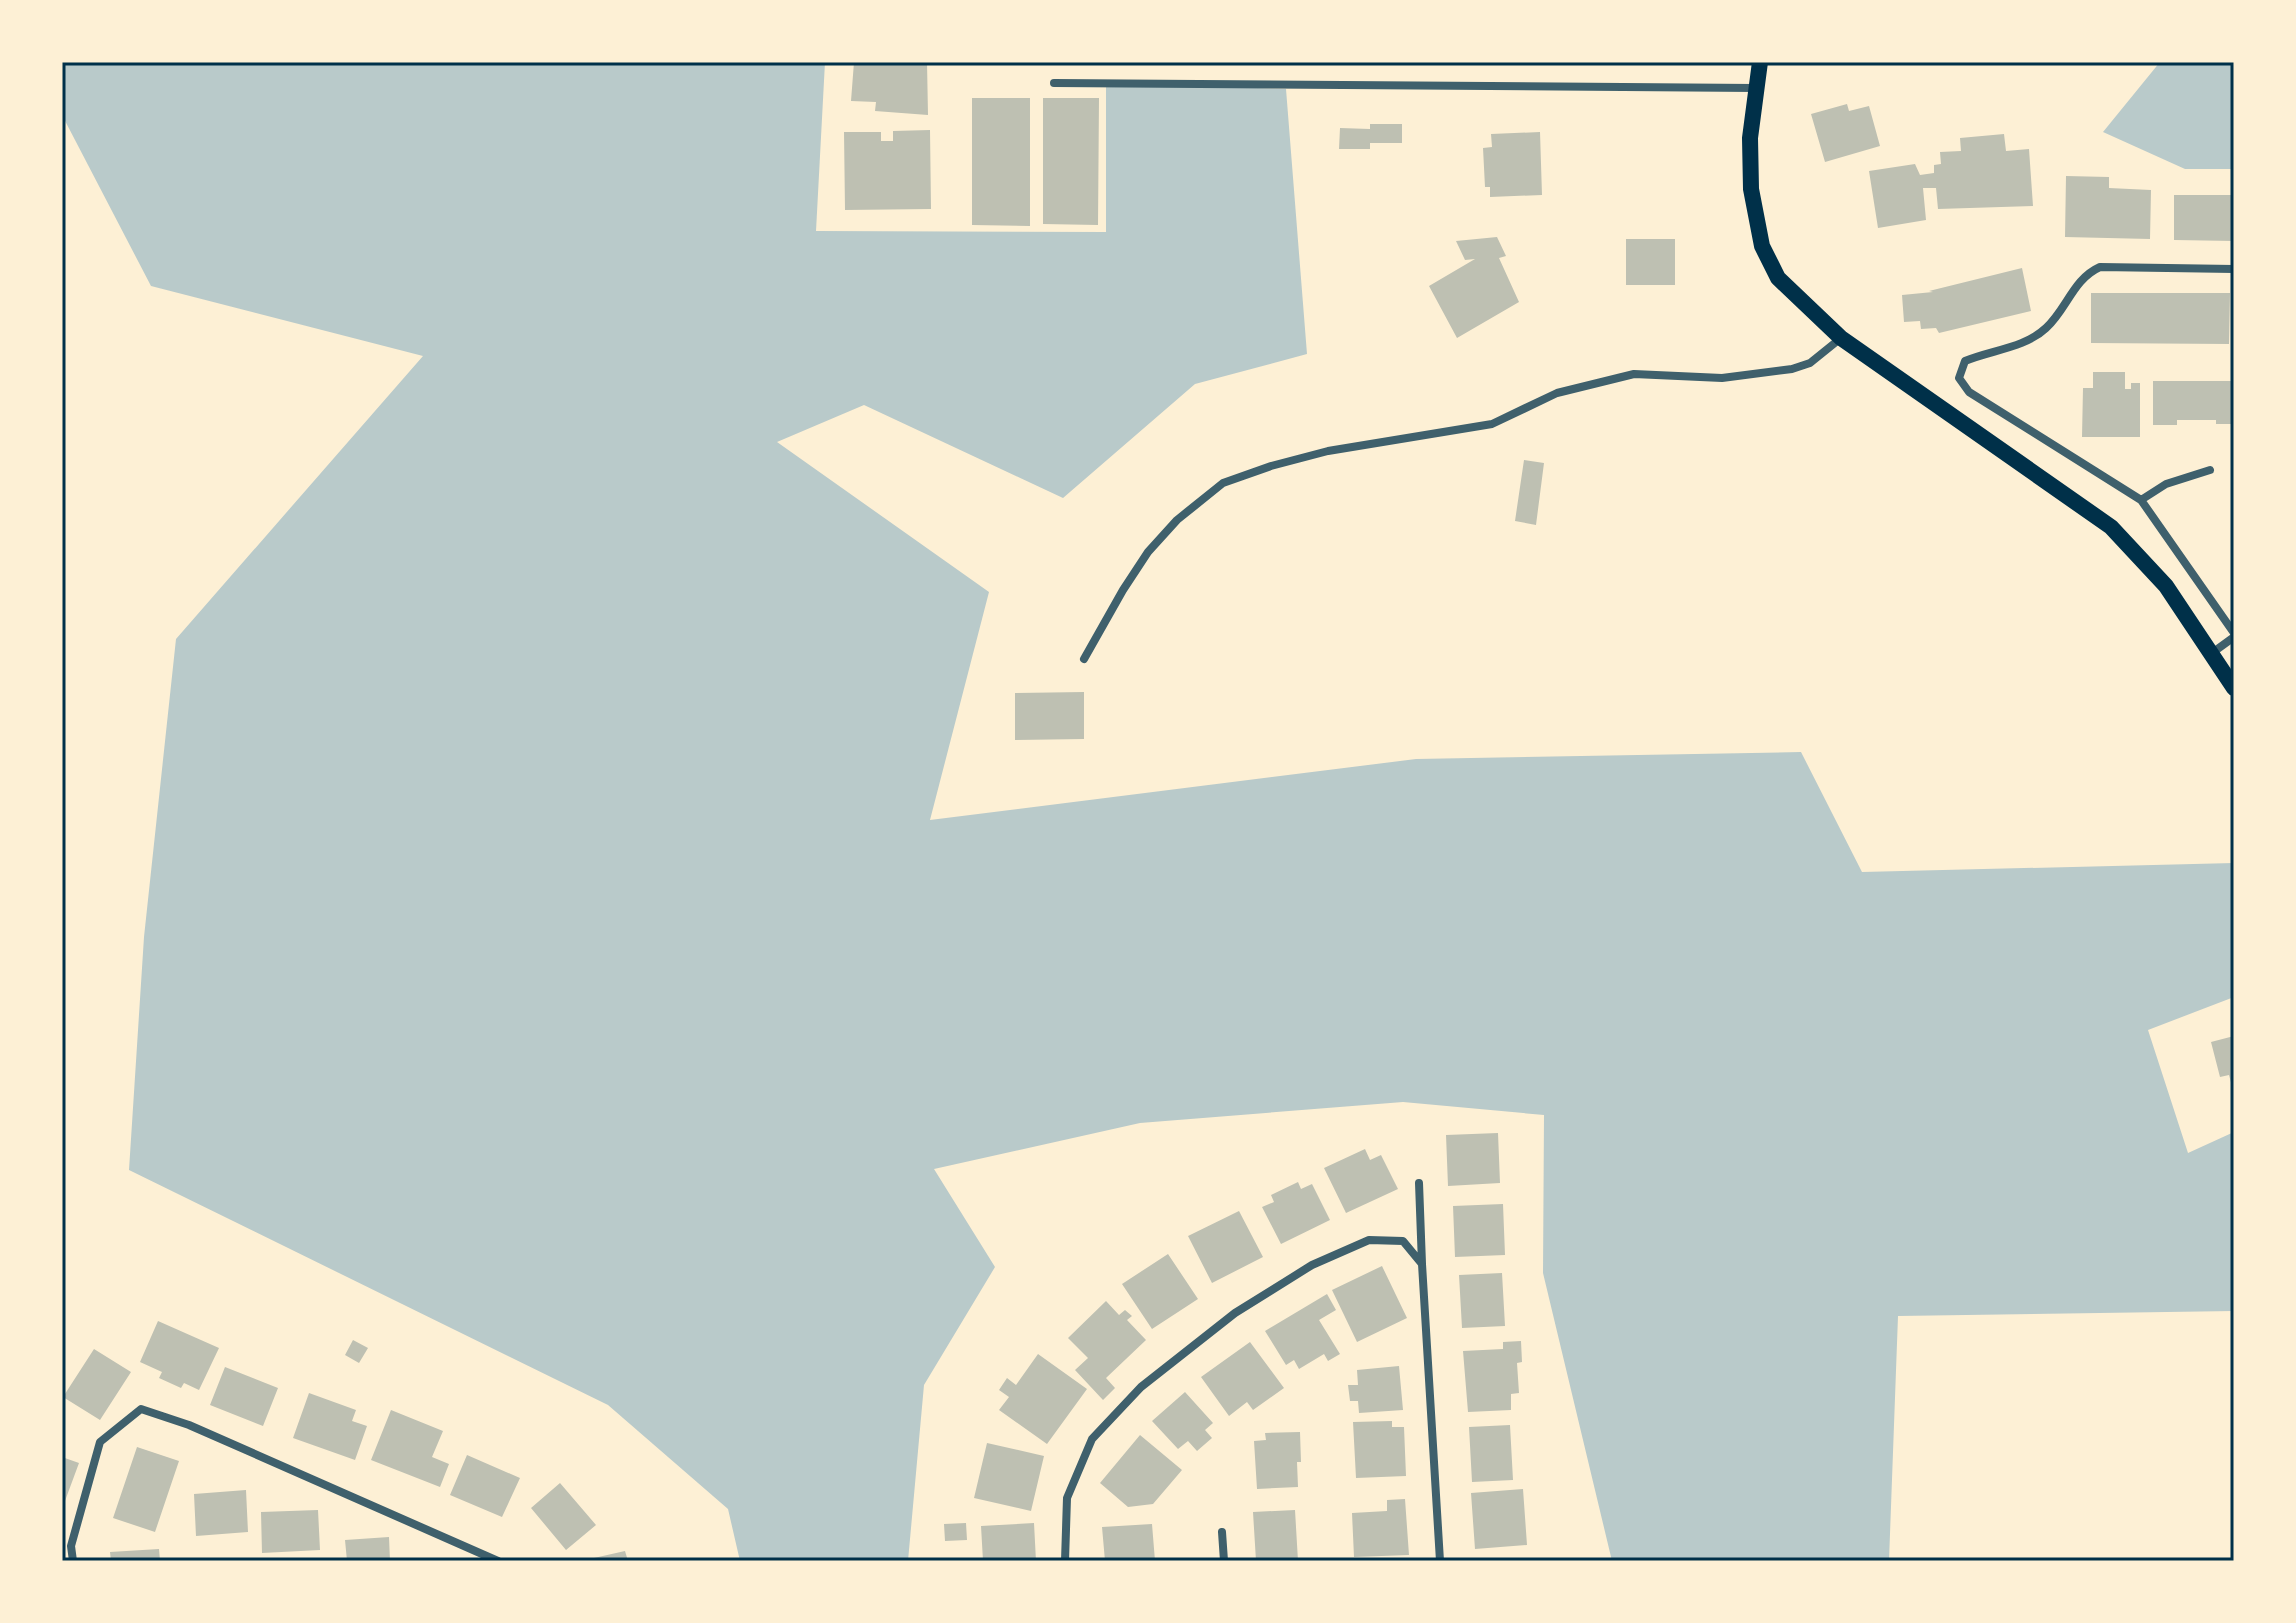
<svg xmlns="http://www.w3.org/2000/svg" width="2296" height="1623" font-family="Mulish,sans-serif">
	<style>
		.green { fill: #b9caca }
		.building { fill: #bec0b2 }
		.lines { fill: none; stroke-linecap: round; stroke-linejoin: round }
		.minor { stroke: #3f606c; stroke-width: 8 }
		.secondary { stroke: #003049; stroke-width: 16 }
		.neatline { fill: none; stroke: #003049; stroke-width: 3 }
	</style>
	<rect width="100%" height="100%" fill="#fdf0d5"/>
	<path class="green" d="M62,62H825L816,231L1106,232V83L1286,89L1307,354L1195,384L1063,498L864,405L777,442L989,592L930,820L1416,759L1801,752L1862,872L2234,863V997L2148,1030L2188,1153L2234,1132V1311L1898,1316L1889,1561H1612L1543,1273L1544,1115L1403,1102L1140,1123L934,1169L995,1267L924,1385L908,1561H740L728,1509L608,1405L129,1170L144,937L176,639L423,356L151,286L62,115Z
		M2160,62H2234V169H2185L2103,132Z"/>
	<path class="building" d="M854,62H927L928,115L875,111L876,102L851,101Z
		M972,98H1030V226L972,225Z
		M1043,98H1099L1098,225L1043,224Z
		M1847,104L1849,111L1869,106L1880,146L1825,162L1811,114Z
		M1370,124H1402V143H1370V149H1339L1340,128L1370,129Z
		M930,130L931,209L845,210L844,132H881V141H893V131Z
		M1540,132L1542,195L1490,197V187H1485L1483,148L1492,147L1491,134Z
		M2004,134L2006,151L2029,149L2033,206L1938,209L1936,188H1923L1926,220L1878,228L1869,171L1915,164L1920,175L1934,173V165L1941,164L1940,152L1961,151L1960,138Z
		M2066,176L2109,177V188L2151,190L2150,239L2065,237Z
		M2174,195H2234V241L2174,240Z
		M1497,237L1506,256L1499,258L1519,302L1457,338L1429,286L1475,259L1465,260L1456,241Z
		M1626,239H1675V285H1626Z
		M2022,268L2031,311L1939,333L1936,328L1921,329L1920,321L1904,322L1902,295L1933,292L1929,291Z
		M2091,293H2230L2229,344L2091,343Z
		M2093,372H2125V389H2131V383H2140V437H2082L2083,388H2093Z
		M2153,381H2234V424H2216V420H2177V425H2153Z
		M1524,460L1544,463L1536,525L1515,521Z
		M1084,692V739L1015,740V693Z
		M2234,1036V1090H2233L2229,1075L2220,1077L2211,1042Z
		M1498,1133L1500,1183L1448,1186L1446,1135Z
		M1365,1149L1370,1160L1381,1155L1398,1189L1346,1213L1324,1168Z
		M1298,1182L1301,1189L1312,1184L1330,1220L1281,1244L1262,1207L1274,1202L1271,1195Z
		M1503,1204L1505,1255L1455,1257L1453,1206Z
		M1239,1211L1263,1257L1212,1283L1188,1236Z
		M1168,1254L1198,1299L1152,1329L1122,1284Z
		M1382,1266L1407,1318L1357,1342L1332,1290Z
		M1502,1273L1505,1326L1462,1328L1459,1275Z
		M1327,1294L1336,1310L1319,1320L1340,1354L1328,1361L1324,1354L1299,1369L1294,1360L1286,1365L1265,1331Z
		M1106,1301L1119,1315L1125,1310L1132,1316L1127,1320L1146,1340L1106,1378L1115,1388L1103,1400L1075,1370L1088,1358L1068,1338Z
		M158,1321L219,1348L199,1390L184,1383L181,1388L159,1378L162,1372L140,1362Z
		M353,1340L368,1348L359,1363L345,1355Z
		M1521,1341L1522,1362L1517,1363L1519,1393L1511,1394V1410L1468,1412L1463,1351L1503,1349V1342Z
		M1250,1342L1284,1388L1253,1410L1247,1402L1229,1416L1201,1377Z
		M94,1349L131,1372L100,1420L63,1397Z
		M1038,1354L1087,1389L1047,1444L999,1410L1009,1397L999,1390L1007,1378L1016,1385Z
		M1399,1366L1403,1410L1359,1413L1358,1401H1350L1348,1385H1358L1357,1370Z
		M225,1367L278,1388L263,1426L210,1405Z
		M1185,1392L1213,1423L1205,1430L1212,1438L1197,1451L1188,1441L1178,1449L1152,1421Z
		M309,1393L356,1410L352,1421L367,1426L355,1460L293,1438Z
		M391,1410L443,1431L432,1457L449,1464L440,1487L371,1460Z
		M1392,1421V1427H1404L1406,1476L1356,1478L1353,1422Z
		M1510,1425L1513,1480L1472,1482L1469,1427Z
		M1300,1432L1301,1462H1297L1298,1487L1257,1489L1254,1441L1266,1440L1265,1433Z
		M1140,1435L1182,1470L1153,1504L1128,1507L1100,1483Z
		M987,1443L1044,1456L1031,1511L974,1498Z
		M137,1447L179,1461L155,1532L113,1518Z
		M467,1455L520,1478L502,1517L450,1495Z
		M62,1457L79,1463L62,1509Z
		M560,1483L596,1525L566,1550L531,1508Z
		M1523,1489L1527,1545L1475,1549L1471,1493Z
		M246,1490L248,1532L196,1536L194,1494Z
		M1405,1499L1409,1555L1354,1557L1352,1513L1387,1511V1500Z
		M318,1510L320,1550L262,1553L261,1512Z
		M1295,1510L1298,1561H1256L1253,1512Z
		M966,1523L967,1540L945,1541L944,1524Z
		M1034,1523L1036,1561H983L981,1526Z
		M1152,1524L1155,1561H1105L1102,1527Z
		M389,1537L390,1561H347L345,1540Z
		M159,1549L160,1561H111L110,1552Z
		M625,1551L628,1561H585V1560Z"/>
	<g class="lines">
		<path class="minor" d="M1054,83L1755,88
			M2234,269L2100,267C2073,279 2067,309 2046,328C2025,348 1991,350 1965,361L1959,378L1969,392L2141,500L2234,633
			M2141,500L2166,484L2210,470
			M2212,653L2234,637
			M1084,659L1123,590L1148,552L1177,520L1223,483L1271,466L1328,451L1492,424L1557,393L1634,374L1722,378L1792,369L1810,363L1841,338
			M1419,1183L1422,1264
			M1222,1532L1224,1561
			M73,1561L71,1546L100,1442L141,1409L189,1425L498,1561
			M1065,1561L1067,1498L1092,1439L1141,1387L1235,1313L1312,1265L1369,1240L1403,1241L1422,1264L1440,1561"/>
		<path class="secondary" d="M1760,62L1750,138L1751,189L1762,246L1778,278L1841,338L2111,527L2166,586L2234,688"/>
	</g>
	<rect width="2296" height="1623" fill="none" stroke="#fdf0d5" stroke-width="128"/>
	<rect x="64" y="64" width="2168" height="1495" class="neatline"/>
</svg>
